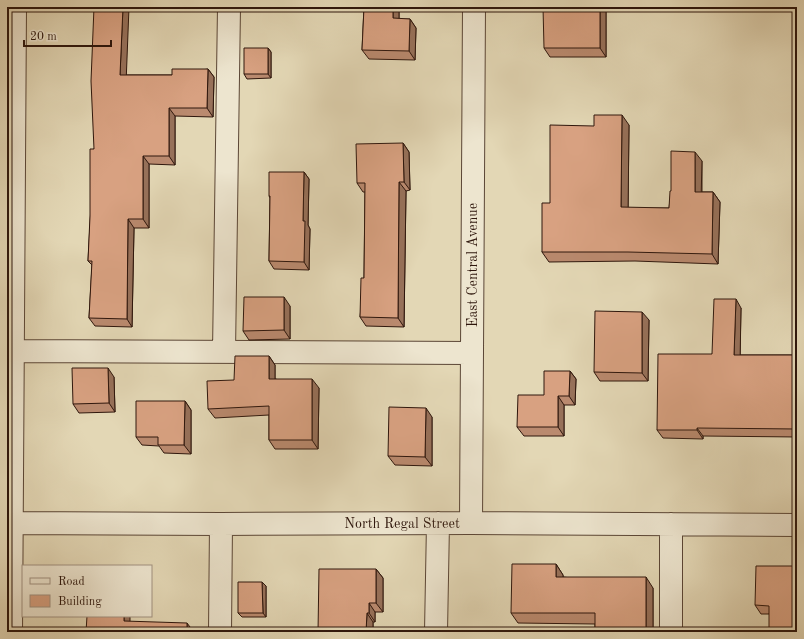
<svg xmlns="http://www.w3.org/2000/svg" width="804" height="639" font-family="'Old Standard TT',serif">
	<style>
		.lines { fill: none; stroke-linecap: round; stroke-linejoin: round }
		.minor-casing { stroke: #5b4636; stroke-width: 24 }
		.minor { stroke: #ede5cf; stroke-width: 22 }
		.wall { fill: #ba8a6f; stroke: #2e160c }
		.shaded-wall { fill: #97715a; stroke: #2e160c }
		.building { fill: #d8a181; stroke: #2e160c }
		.labels { text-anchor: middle; stroke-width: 4; stroke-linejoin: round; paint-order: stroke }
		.street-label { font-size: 14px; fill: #2e160c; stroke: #ede5cf }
	</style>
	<rect width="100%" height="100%" fill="#e3d7b5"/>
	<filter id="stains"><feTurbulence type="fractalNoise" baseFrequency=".005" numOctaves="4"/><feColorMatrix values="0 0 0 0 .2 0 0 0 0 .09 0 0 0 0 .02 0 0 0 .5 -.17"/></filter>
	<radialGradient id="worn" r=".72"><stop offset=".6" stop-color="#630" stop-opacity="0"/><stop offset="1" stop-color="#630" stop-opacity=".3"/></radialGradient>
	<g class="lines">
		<defs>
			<path id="minor" d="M7,351L472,353
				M224,352L229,7
				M7,523L221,524L471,523L797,525
				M471,523L474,7
				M671,524V632
				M11,632L15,7
				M220,632L221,524
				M436,632L438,523"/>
		</defs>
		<use href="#minor" class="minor-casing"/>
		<use href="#minor" class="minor"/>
	</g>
	<path class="wall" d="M364,7H399V19H410L416,28L415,60L369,59L362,50Z
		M606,7V57H550L544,48Z
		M268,48L271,52V78L247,79L244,74Z
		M208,69L214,77L213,117L175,116V165L149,164V228H134L132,327L95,326L89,318L92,265L88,261L94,149L126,75H172Z
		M629,125L628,208H669L671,191L702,161V192H713L720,202L718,264L635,261L549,262L542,252L594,126Z
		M403,143L409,152L410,190L406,191L404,327L366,326L360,317L364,278L365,192H363L357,183Z
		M304,172L309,179L308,225L310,229L309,270L274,269L269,261L270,198L269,196Z
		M290,306V339L249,340L243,331Z
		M741,308L740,355H797V437L703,436V439L663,438L657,430L712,354Z
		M649,320L648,381H600L594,372Z
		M269,356L275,365V379L319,388L318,449H275L269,440V415L215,418L208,409L234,380Z
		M570,371L576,379L575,405H564V436H524L517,427L544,395Z
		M114,377L115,412L79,413L73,404Z
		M185,401L191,410V454L164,453L159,446L142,445L136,437Z
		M432,417V466L395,465L388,456Z
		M556,564L563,575V577L653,588V632H595V624L518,623L511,613Z
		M797,566L769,614H761L755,605Z
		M376,569L383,578V612H375V622H373V632H318Z
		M262,582L266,586V617H242L238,613Z"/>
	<path class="shaded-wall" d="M123,7H129L126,84L120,75Z
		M393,7H399V27L393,18Z
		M600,7H606V57L600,48Z
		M410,19L416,28L415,60L409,51Z
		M268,48L271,52V78L268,74Z
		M208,69L214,77L213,117L207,108Z
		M169,108L175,116V165L169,156Z
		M622,115L629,125L628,217L621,207Z
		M403,143L409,152L410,190L404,182Z
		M695,152L702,161L701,201L695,192Z
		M143,156L149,164V228L143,219Z
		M304,172L309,179L308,225L310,229L309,270L304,262L303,221Z
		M399,182L406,191L404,327L398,318Z
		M713,192L720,202L718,264L712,254Z
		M128,219L134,228L132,327L127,319Z
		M284,297L290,306V339L284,330Z
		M736,299L741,308L740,364L734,355Z
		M642,312L649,320L648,381L642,373Z
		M269,356L275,365V388L269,379Z
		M108,368L114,377L115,412L109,403Z
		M570,371L576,379L575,405L569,396Z
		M312,379L319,388L318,449L312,440Z
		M558,396L564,405V436L558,427Z
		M185,401L191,410V454L184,445Z
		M426,408L432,417V466L425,457Z
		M697,428L703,436V439L697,430Z
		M556,564L563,575V588L556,577Z
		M376,569L383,578V612L376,603Z
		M646,577L653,588V632H646Z
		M262,582L266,586V617L263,613Z
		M369,603L375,612V622L369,613Z
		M367,613L373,622V632H366Z
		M124,616H130V629L124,621Z
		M187,623L193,631V632H187Z"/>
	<path class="building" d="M94,7H123L120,75H172V69H208L207,108H169V156H143V219H128L127,319L89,318L92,261H88L90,216V149H94L91,81Z
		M364,7H393V18L410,19L409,51L362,50Z
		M543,7H600V48H544Z
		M244,48H268V74H244Z
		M594,115H622L621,207L669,208L670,191H671V151L695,152V192H713L712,254L628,252H542V203H550V125L594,126Z
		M403,143L404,182H399L398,318L360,317L361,278H364L365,183H357L356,144Z
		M269,172H304L303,221H305L304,262L269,261L270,196H269Z
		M244,297H284V330L243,331Z
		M714,299H736L734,355H797V429L697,428V430H657L658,354H712Z
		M595,311L642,312V373L594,372Z
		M235,356H269V379H312V440H269V406L208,409L207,381L234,380Z
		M72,368H108L109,403L73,404Z
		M544,371H570L569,396H558V427H517L518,395H544Z
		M136,401H185L184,445H158V437H136Z
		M389,407L426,408L425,457L388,456Z
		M512,564H556V577H646V632H595V613H511Z
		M756,566H797V632H769V606L755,605Z
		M319,569H376V603H369V613H367L366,632H318Z
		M238,582H262L263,613H238Z
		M87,616H124V621L187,623V632H86Z"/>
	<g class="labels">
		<g class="street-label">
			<text transform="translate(472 265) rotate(-90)" y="5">East Central Avenue</text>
			<text x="402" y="528">North Regal Street</text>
		</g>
	</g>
	<rect width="804" height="639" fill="none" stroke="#e3d7b5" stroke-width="24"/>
	<rect x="8" y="8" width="788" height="623" fill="none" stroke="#2e160c" stroke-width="2"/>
	<rect x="12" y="12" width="780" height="615" fill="none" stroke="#2e160c"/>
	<rect x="22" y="565" width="130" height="52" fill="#ede5cf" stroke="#a19281"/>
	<rect x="30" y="578" width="20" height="6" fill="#ede5cf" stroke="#a19281"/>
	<text x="58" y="585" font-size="12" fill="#2e160c">Road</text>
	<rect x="30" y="595" width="20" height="12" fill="#d8a181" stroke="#a19281"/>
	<text x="58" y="605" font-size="12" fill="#2e160c">Building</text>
	<path d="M24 40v6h87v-6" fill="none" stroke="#2e160c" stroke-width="2"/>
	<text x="30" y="40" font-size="12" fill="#2e160c" stroke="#ede5cf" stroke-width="3" paint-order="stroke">20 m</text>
	<rect width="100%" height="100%" filter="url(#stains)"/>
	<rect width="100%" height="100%" fill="url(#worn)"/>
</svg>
